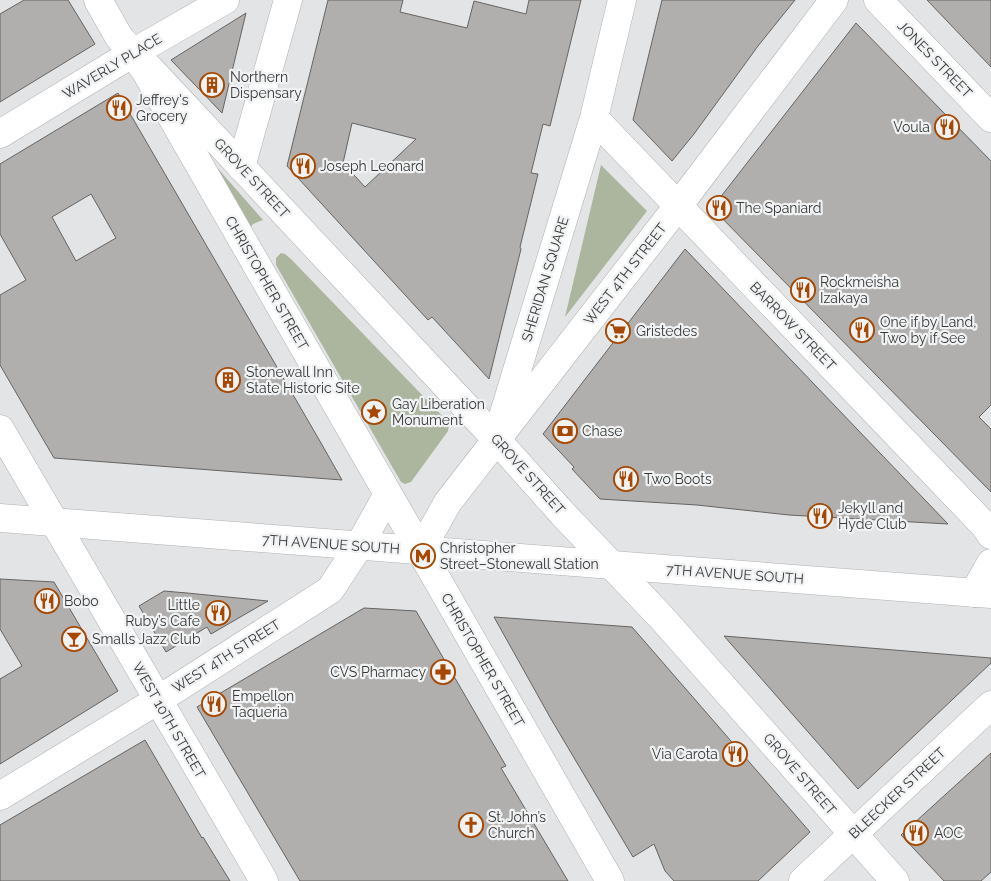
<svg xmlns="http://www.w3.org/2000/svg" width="991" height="881" font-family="Raleway,sans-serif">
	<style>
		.green { fill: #acb69e }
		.building { fill: #b0afad; stroke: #666463; fill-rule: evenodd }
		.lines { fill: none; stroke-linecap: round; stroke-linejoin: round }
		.street-casing { stroke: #aeb0b2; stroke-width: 29 }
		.secondary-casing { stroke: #aeb0b2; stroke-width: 29 }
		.street { stroke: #fff; stroke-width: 28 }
		.secondary { stroke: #fff; stroke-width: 28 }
		.labels { text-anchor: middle; stroke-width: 4.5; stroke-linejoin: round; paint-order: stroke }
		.street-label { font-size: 14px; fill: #373838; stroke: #f0f2f3 }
		.poi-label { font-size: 14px; fill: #373838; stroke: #f0f2f3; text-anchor: start }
	</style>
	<rect width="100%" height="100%" fill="#e2e4e6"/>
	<path class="green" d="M206,155L263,220L253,224L250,228Z
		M601,165L647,211L565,317Z
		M281,253L285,254L291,259L449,423L448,431L411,482L405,484L401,482L276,265V258Z"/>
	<path class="building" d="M24,0H68L95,44L0,102V14Z
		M328,0H403L400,12L467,28L474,1L526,14L529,0H581L550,126L543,124L531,173L538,174L520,247L521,249L489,379L432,317L428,320L287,166ZM352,123L416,139L365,187L343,163Z
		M662,0H795L758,46L694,134L672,161L633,120Z
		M927,0H991V67L968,43Z
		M246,13L222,113L171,60Z
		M856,23L991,161V405L979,417L991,429V492L712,208Z
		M118,93L321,443L342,480L54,458L0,365V295L26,280L0,234V164ZM91,194L116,238L76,261L52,217Z
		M685,249L857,429L948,524L789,515L697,505L600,499L572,469L574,467L543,434Z
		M0,579L54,582L118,691L0,764V679L22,666L0,629Z
		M164,591L187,593L268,601L211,634L207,627L166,652L139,606Z
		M364,608L416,611L506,766L501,768L568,881H300L197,707Z
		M494,617L632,627L810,832L758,881H674L665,871L654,844L633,857L551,719Z
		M724,636L991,658V663L858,789Z
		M145,740L202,838L203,837L230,881H0V825Z
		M991,753V872L981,881H944L901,835Z"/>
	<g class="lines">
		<defs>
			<path id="street" d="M98,0L119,37L133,53L146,72L610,881
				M878,0L991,118
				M133,53L150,69L496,439L562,513L661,617L895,881
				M594,118L984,525L991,535
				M0,134L133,53L225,0
				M241,167L288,0
				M501,423L594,118L622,0
				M0,429L264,881
				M421,550L448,502L678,206L834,0
				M974,593L991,563
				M0,796L158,700L330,590L359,546L388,494
				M803,881L991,705"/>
			<path id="secondary" d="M0,518L991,594"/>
		</defs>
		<use href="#street" class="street-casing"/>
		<use href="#secondary" class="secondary-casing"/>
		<use href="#street" class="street"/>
		<use href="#secondary" class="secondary"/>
	</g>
	<defs>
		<symbol id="building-ring" viewBox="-11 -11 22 22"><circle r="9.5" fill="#f0f2f3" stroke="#a74700" stroke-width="1.5"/><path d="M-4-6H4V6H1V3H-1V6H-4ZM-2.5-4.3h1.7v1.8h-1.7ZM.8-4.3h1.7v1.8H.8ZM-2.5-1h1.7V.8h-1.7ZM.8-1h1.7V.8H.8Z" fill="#a74700"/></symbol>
		<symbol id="restaurant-ring" viewBox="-11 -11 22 22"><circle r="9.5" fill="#f0f2f3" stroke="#a74700" stroke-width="1.5"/><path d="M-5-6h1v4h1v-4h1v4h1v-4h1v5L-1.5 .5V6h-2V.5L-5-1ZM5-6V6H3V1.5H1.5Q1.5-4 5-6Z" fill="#a74700"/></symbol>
		<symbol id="supermarket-ring" viewBox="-11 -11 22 22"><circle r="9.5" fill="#f0f2f3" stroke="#a74700" stroke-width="1.5"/><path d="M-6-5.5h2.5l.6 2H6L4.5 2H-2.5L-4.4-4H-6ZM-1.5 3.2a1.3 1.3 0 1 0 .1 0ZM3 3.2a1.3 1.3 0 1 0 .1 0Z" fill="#a74700"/></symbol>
		<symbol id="sight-ring" viewBox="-11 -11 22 22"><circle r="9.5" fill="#f0f2f3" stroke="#a74700" stroke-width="1.5"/><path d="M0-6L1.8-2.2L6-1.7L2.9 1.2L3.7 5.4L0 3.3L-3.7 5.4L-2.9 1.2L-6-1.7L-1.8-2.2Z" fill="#a74700"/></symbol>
		<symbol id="bank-ring" viewBox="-11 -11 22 22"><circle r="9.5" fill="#f0f2f3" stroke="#a74700" stroke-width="1.5"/><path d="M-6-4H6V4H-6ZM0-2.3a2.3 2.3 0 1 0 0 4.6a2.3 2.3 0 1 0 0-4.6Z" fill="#a74700"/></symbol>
		<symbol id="metro-ring" viewBox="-11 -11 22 22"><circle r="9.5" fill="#f0f2f3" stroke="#a74700" stroke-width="1.5"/><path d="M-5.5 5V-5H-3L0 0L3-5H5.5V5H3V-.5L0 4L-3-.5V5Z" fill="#a74700"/></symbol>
		<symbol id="bar-ring" viewBox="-11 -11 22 22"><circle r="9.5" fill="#f0f2f3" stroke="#a74700" stroke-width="1.5"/><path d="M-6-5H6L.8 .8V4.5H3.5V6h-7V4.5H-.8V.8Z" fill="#a74700"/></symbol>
		<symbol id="pharmacy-ring" viewBox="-11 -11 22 22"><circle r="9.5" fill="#f0f2f3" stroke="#a74700" stroke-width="1.5"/><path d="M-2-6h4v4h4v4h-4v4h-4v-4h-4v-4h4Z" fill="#a74700"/></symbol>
		<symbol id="church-ring" viewBox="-11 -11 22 22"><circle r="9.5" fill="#f0f2f3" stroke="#a74700" stroke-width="1.5"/><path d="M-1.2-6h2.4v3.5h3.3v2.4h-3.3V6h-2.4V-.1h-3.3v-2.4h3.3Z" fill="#a74700"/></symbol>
	</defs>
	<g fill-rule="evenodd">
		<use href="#building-ring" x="198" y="71" width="28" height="28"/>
		<use href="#restaurant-ring" x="105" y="94" width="28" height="28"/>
		<use href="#restaurant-ring" x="933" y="113" width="28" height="28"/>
		<use href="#restaurant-ring" x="289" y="152" width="28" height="28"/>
		<use href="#restaurant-ring" x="705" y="194" width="28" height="28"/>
		<use href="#restaurant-ring" x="789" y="276" width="28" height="28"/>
		<use href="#restaurant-ring" x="848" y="316" width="28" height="28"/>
		<use href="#supermarket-ring" x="604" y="317" width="28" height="28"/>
		<use href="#building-ring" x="214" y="366" width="28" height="28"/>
		<use href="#sight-ring" x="360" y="398" width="28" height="28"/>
		<use href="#bank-ring" x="551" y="417" width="28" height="28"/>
		<use href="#restaurant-ring" x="612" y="465" width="28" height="28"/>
		<use href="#restaurant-ring" x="806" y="502" width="28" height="28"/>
		<use href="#metro-ring" x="409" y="542" width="28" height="28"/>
		<use href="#restaurant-ring" x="33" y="587" width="28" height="28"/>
		<use href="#restaurant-ring" x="204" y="599" width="28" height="28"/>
		<use href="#bar-ring" x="60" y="625" width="28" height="28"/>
		<use href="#pharmacy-ring" x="429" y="658" width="28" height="28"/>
		<use href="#restaurant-ring" x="200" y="690" width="28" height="28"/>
		<use href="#restaurant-ring" x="721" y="740" width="28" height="28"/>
		<use href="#church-ring" x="457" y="811" width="28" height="28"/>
		<use href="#restaurant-ring" x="902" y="819" width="28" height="28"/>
	</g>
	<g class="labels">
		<g class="street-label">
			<text transform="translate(935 59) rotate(46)" y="5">JONES STREET</text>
			<text transform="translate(112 66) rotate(-31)" y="5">WAVERLY PLACE</text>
			<text transform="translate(252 178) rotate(47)" y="5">GROVE STREET</text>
			<text transform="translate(625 274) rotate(-52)" y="5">WEST 4TH STREET</text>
			<text transform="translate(545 279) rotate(-73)" y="5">SHERIDAN SQUARE</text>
			<text transform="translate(267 283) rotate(60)" y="5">CHRISTOPHER STREET</text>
			<text transform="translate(793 326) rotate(46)" y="5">BARROW STREET</text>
			<text transform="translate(528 474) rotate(48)" y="5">GROVE STREET</text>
			<text transform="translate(331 544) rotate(4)" y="5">7TH AVENUE SOUTH</text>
			<text transform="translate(735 574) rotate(4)" y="5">7TH AVENUE SOUTH</text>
			<text transform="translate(226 656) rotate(-32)" y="5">WEST 4TH STREET</text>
			<text transform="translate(483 660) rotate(60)" y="5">CHRISTOPHER STREET</text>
			<text transform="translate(169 720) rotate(60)" y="5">WEST 10TH STREET</text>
			<text transform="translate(800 774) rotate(49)" y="5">GROVE STREET</text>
			<text transform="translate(897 793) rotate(-43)" y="5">BLEECKER STREET</text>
		</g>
		<g class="poi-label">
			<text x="230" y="82">Northern<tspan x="230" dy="16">Dispensary</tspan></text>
			<text x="136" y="105">Jeffrey's<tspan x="136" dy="16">Grocery</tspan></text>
			<text x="930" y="132" text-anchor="end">Voula</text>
			<text x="320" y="171">Joseph Leonard</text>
			<text x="736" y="213">The Spaniard</text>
			<text x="820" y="287">Rockmeisha<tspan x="820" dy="16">Izakaya</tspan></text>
			<text x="880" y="327">One if by Land,<tspan x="880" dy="16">Two by if See</tspan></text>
			<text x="636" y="336">Gristedes</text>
			<text x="246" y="377">Stonewall Inn<tspan x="246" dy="16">State Historic Site</tspan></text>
			<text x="392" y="409">Gay Liberation<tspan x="392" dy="16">Monument</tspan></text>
			<text x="582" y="436">Chase</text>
			<text x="644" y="484">Two Boots</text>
			<text x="838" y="513">Jekyll and<tspan x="838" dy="16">Hyde Club</tspan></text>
			<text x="440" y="553">Christopher<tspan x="440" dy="16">Street–Stonewall Station</tspan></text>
			<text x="64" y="606">Bobo</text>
			<text x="200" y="610" text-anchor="end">Little<tspan x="200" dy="16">Ruby’s Cafe</tspan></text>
			<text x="92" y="644">Smalls Jazz Club</text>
			<text x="426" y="677" text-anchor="end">CVS Pharmacy</text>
			<text x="232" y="701">Empellon<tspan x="232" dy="16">Taqueria</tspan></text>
			<text x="718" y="759" text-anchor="end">Via Carota</text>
			<text x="488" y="822">St. John’s<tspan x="488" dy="16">Church</tspan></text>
			<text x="934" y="838">AOC</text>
		</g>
	</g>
</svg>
